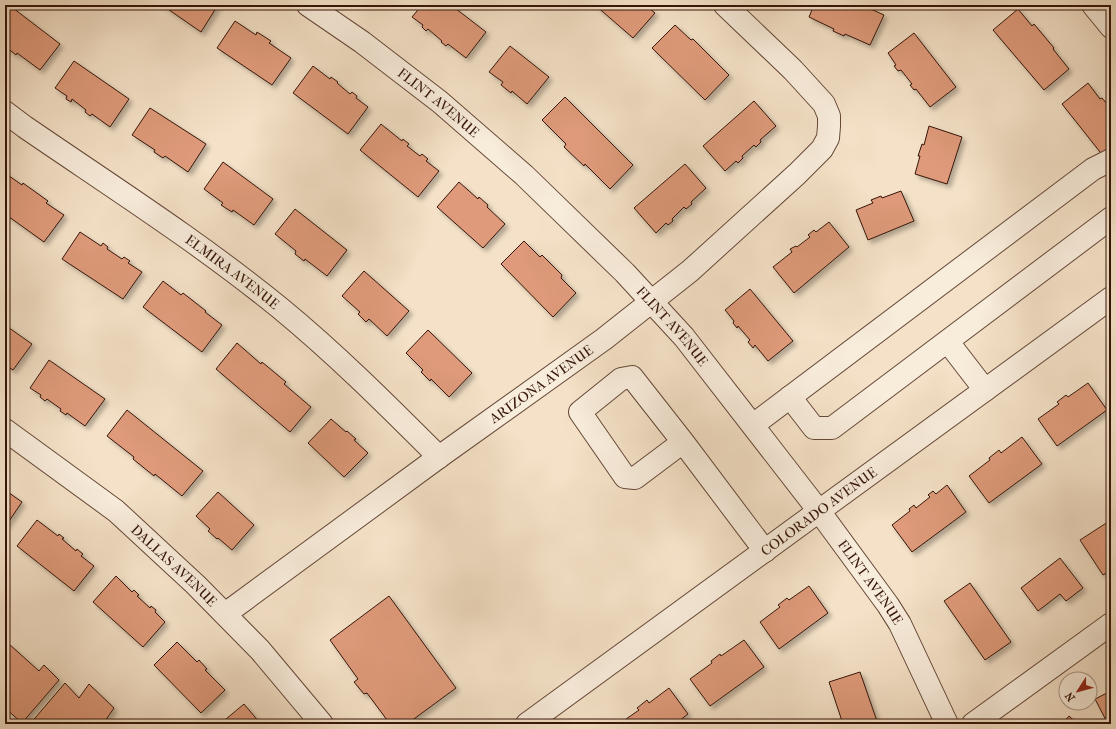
<svg xmlns="http://www.w3.org/2000/svg" width="1116" height="729" font-family="'IM FELL French Canon',serif">
	<style>
		.building { fill: #de9a7a; stroke: #351509; filter: url(#shadow) }
		.lines { fill: none; stroke-linecap: round; stroke-linejoin: round }
		.minor-casing { stroke: #654838; stroke-width: 24 }
		.minor { stroke: #f8ecdb; stroke-width: 22 }
		.labels { text-anchor: middle; stroke-width: 3; stroke-linejoin: round; paint-order: stroke }
		.street-label { font-size: 14px; fill: #351509; stroke: #f8ecdb }
	</style>
	<defs>
		<filter id="shadow"><feDropShadow dx="3.5" dy="3.5" stdDeviation="2" flood-color="#0004"/></filter>
	</defs>
	<rect width="100%" height="100%" fill="#f4e1c7"/>
	<filter id="stains"><feTurbulence type="fractalNoise" baseFrequency=".005" numOctaves="4"/><feColorMatrix values="0 0 0 0 .2 0 0 0 0 .09 0 0 0 0 .02 0 0 0 .5 -.17"/></filter>
	<radialGradient id="worn" r=".72"><stop offset=".6" stop-color="#630" stop-opacity="0"/><stop offset="1" stop-color="#630" stop-opacity=".3"/></radialGradient>
	<path class="building" d="M5,5H9L60,44L40,70L17,53L16,55L6,47L7,46L5,44Z
		M162,5H218L201,32Z
		M422,5H451L486,32L466,58L448,44L446,46L441,42L442,41L428,29L426,31L422,27L423,25L412,17Z
		M595,5H645L655,13L633,38Z
		M814,5H862L884,15L870,45L845,34L844,36L833,31L834,29L809,17Z
		M1018,9L1032,26L1034,24L1054,48L1053,49L1069,69L1044,90L993,30Z
		M235,21L256,35L257,32L271,41L269,43L291,58L272,85L217,48Z
		M675,25L691,40L693,39L729,75L705,100L652,48Z
		M914,33L956,87L930,107L916,89L914,90L910,85L912,84L901,70L898,71L894,66L896,65L888,53Z
		M510,46L549,77L527,104L512,91L511,93L501,85L503,82L489,72Z
		M74,61L129,99L110,127L92,114L90,116L85,112L86,110L72,99L71,102L66,99L67,96L55,88Z
		M313,66L330,79L331,77L338,82L337,83L350,94L352,92L357,96L356,98L368,107L348,134L293,93Z
		M1088,83L1100,99L1102,98L1108,105L1106,106L1111,112V151L1104,157L1062,104Z
		M565,97L633,165L610,189L585,164L584,166L564,147L566,144L542,120Z
		M754,101L776,126L760,140L761,142L756,147L754,145L742,156L743,158L738,163L736,161L725,171L703,146Z
		M150,108L206,144L188,172L165,156L163,158L154,152L155,150L132,135Z
		M381,124L402,141L403,139L409,144L407,146L420,156L422,154L428,159L426,161L439,171L418,197L360,150Z
		M929,126L962,137L947,184L915,174L920,156H918L922,144L924,145Z
		M223,162L273,199L254,225L233,210L232,212L221,205L223,203L204,189Z
		M685,164L706,188L691,202L692,204L686,209L684,207L672,219L673,221L668,225L666,223L656,233L634,208Z
		M5,173L22,185L23,183L48,201L46,203L64,215L44,242L5,214Z
		M459,182L478,199L479,197L488,205L487,207L505,224L483,248L437,207Z
		M901,191L914,221L868,240L856,210L873,203L871,200L881,196L882,198Z
		M295,209L347,250L327,276L305,259L304,261L295,254L296,251L275,234Z
		M829,222L849,247L794,293L773,267L792,252L790,249L796,246L797,247L810,237L808,235L814,230L816,232Z
		M80,232L101,246L103,243L108,247L107,249L122,259L124,257L130,261L128,263L142,272L123,299L62,259Z
		M524,241L540,257L542,255L562,275L561,278L576,293L553,317L501,264Z
		M364,271L409,311L387,336L369,319L366,322L358,314L360,312L342,296Z
		M163,281L181,295L183,293L206,311L205,312L222,325L202,352L143,307Z
		M750,289L793,341L768,361L755,345L753,348L748,342L750,340L738,326L737,328L733,323L734,321L725,310Z
		M5,325L32,344L13,370L5,365Z
		M428,330L472,373L449,397L431,379L430,381L421,372L423,370L406,353Z
		M237,343L261,364L262,362L286,382L284,384L311,407L290,432L216,369Z
		M49,360L105,399L85,426L67,413L66,415L60,411L61,409L47,399L45,401L40,397L41,395L30,388Z
		M1088,383L1107,410L1057,446L1038,419L1059,404L1057,402L1066,395L1068,397Z
		M127,410L203,471L182,496L155,474L154,476L133,459L134,457L107,436Z
		M331,419L346,432L347,431L356,439L354,440L368,453L344,477L308,443Z
		M1022,437L1042,464L989,503L969,476L990,460L989,458L999,450L1001,453Z
		M947,485L966,512L912,552L892,525L910,511L909,509L914,505L916,508L930,497L928,495L933,491L936,494Z
		M5,490L22,502L5,527Z
		M218,492L254,525L232,550L218,538L217,539L208,531L210,529L196,516Z
		M37,520L58,536L59,534L64,538L62,539L76,551L77,549L83,554L81,556L94,566L74,591L17,546Z
		M1111,520V570L1103,575L1080,540Z
		M1060,558L1083,588L1066,601L1060,594L1038,611L1021,588Z
		M116,576L132,592L134,590L139,595L137,596L150,608L151,606L156,610L155,612L165,622L143,647L93,602Z
		M970,583L1011,642L985,660L944,601Z
		M809,586L828,613L779,649L760,622L780,607L778,605L787,598L789,600Z
		M389,596L456,688L407,724H390L367,693L364,694L354,682L358,679L330,640Z
		M744,640L764,667L710,706L690,679L712,663L711,661L720,654L721,656Z
		M177,642L197,662L199,660L207,669L205,670L225,690L201,713L154,665Z
		M9,644L39,671L44,665L59,680L22,723L5,708V649Z
		M860,672L878,724H843L829,682Z
		M65,683L79,698L89,684L114,708L105,721L109,724H30Z
		M669,688L688,714L675,724H619L639,710L637,708L647,700L649,703Z
		M1111,691V724H1108L1095,699Z
		M244,704L260,723L261,721L264,724H220Z
		M1069,716L1078,724H1062Z"/>
	<g class="lines">
		<defs>
			<g id="minor">
				<path id="s1" d="M308,5L362,42L440,102L524,175L625,273L684,337L819,511L888,605L900,624L947,724"/>
				<path d="M1093,5L1111,27"/>
				<path id="s2" d="M5,112L25,127C111,186 199,242 280,308C336,354 388,406 439,457"/>
				<path d="M948,342L985,390"/>
				<path d="M790,397L814,428H832L1111,218"/>
				<path d="M753,425L1093,169L1111,160"/>
				<path id="s3" d="M5,430L116,511L196,585L260,650L322,724"/>
				<path d="M683,442L635,478L625,477L580,412L621,379L632,377L683,442L765,551"/>
				<path id="s4" d="M225,614L439,457L604,339L690,271L797,174L822,149L828,138L829,126V116L824,104L793,70L725,5"/>
				<path id="s5" d="M527,724L1111,298"/>
				<path d="M973,724L1111,624"/>
			</g>
		</defs>
		<use href="#minor" class="minor-casing"/>
		<use href="#minor" class="minor"/>
	</g>
	<g class="labels">
		<g class="street-label">
			<text dy="5" stroke="none"><textPath href="#s1" startOffset="163">FLINT AVENUE</textPath></text>
			<text dy="5" stroke="none"><textPath href="#s2" startOffset="278">ELMIRA AVENUE</textPath></text>
			<text dy="5" stroke="none"><textPath href="#s1" startOffset="487">FLINT AVENUE</textPath></text>
			<text dy="5" stroke="none"><textPath href="#s4" startOffset="391">ARIZONA AVENUE</textPath></text>
			<text dy="5" stroke="none"><textPath href="#s5" startOffset="361">COLORADO AVENUE</textPath></text>
			<text dy="5" stroke="none"><textPath href="#s3" startOffset="217">DALLAS AVENUE</textPath></text>
			<text dy="5" stroke="none"><textPath href="#s1" startOffset="811">FLINT AVENUE</textPath></text>
		</g>
	</g>
	<rect width="1116" height="729" fill="none" stroke="#f4e1c7" stroke-width="20"/>
	<rect x="6" y="6" width="1104" height="717" fill="none" stroke="#351509" stroke-width="2"/>
	<rect x="10" y="10" width="1096" height="709" fill="none" stroke="#351509"/>
	<g transform="translate(1078 691) rotate(234)"><circle r="19" fill="#f8ecdb" stroke="#aa9687"/>
	<path d="M0-3L7 15L0 10L-7 15Z" fill="#8f2418"/>
	<text y="-6" font-size="11" font-weight="bold" text-anchor="middle" fill="#351509">N</text>
	</g>
	<rect width="100%" height="100%" filter="url(#stains)"/>
	<rect width="100%" height="100%" fill="url(#worn)"/>
</svg>
